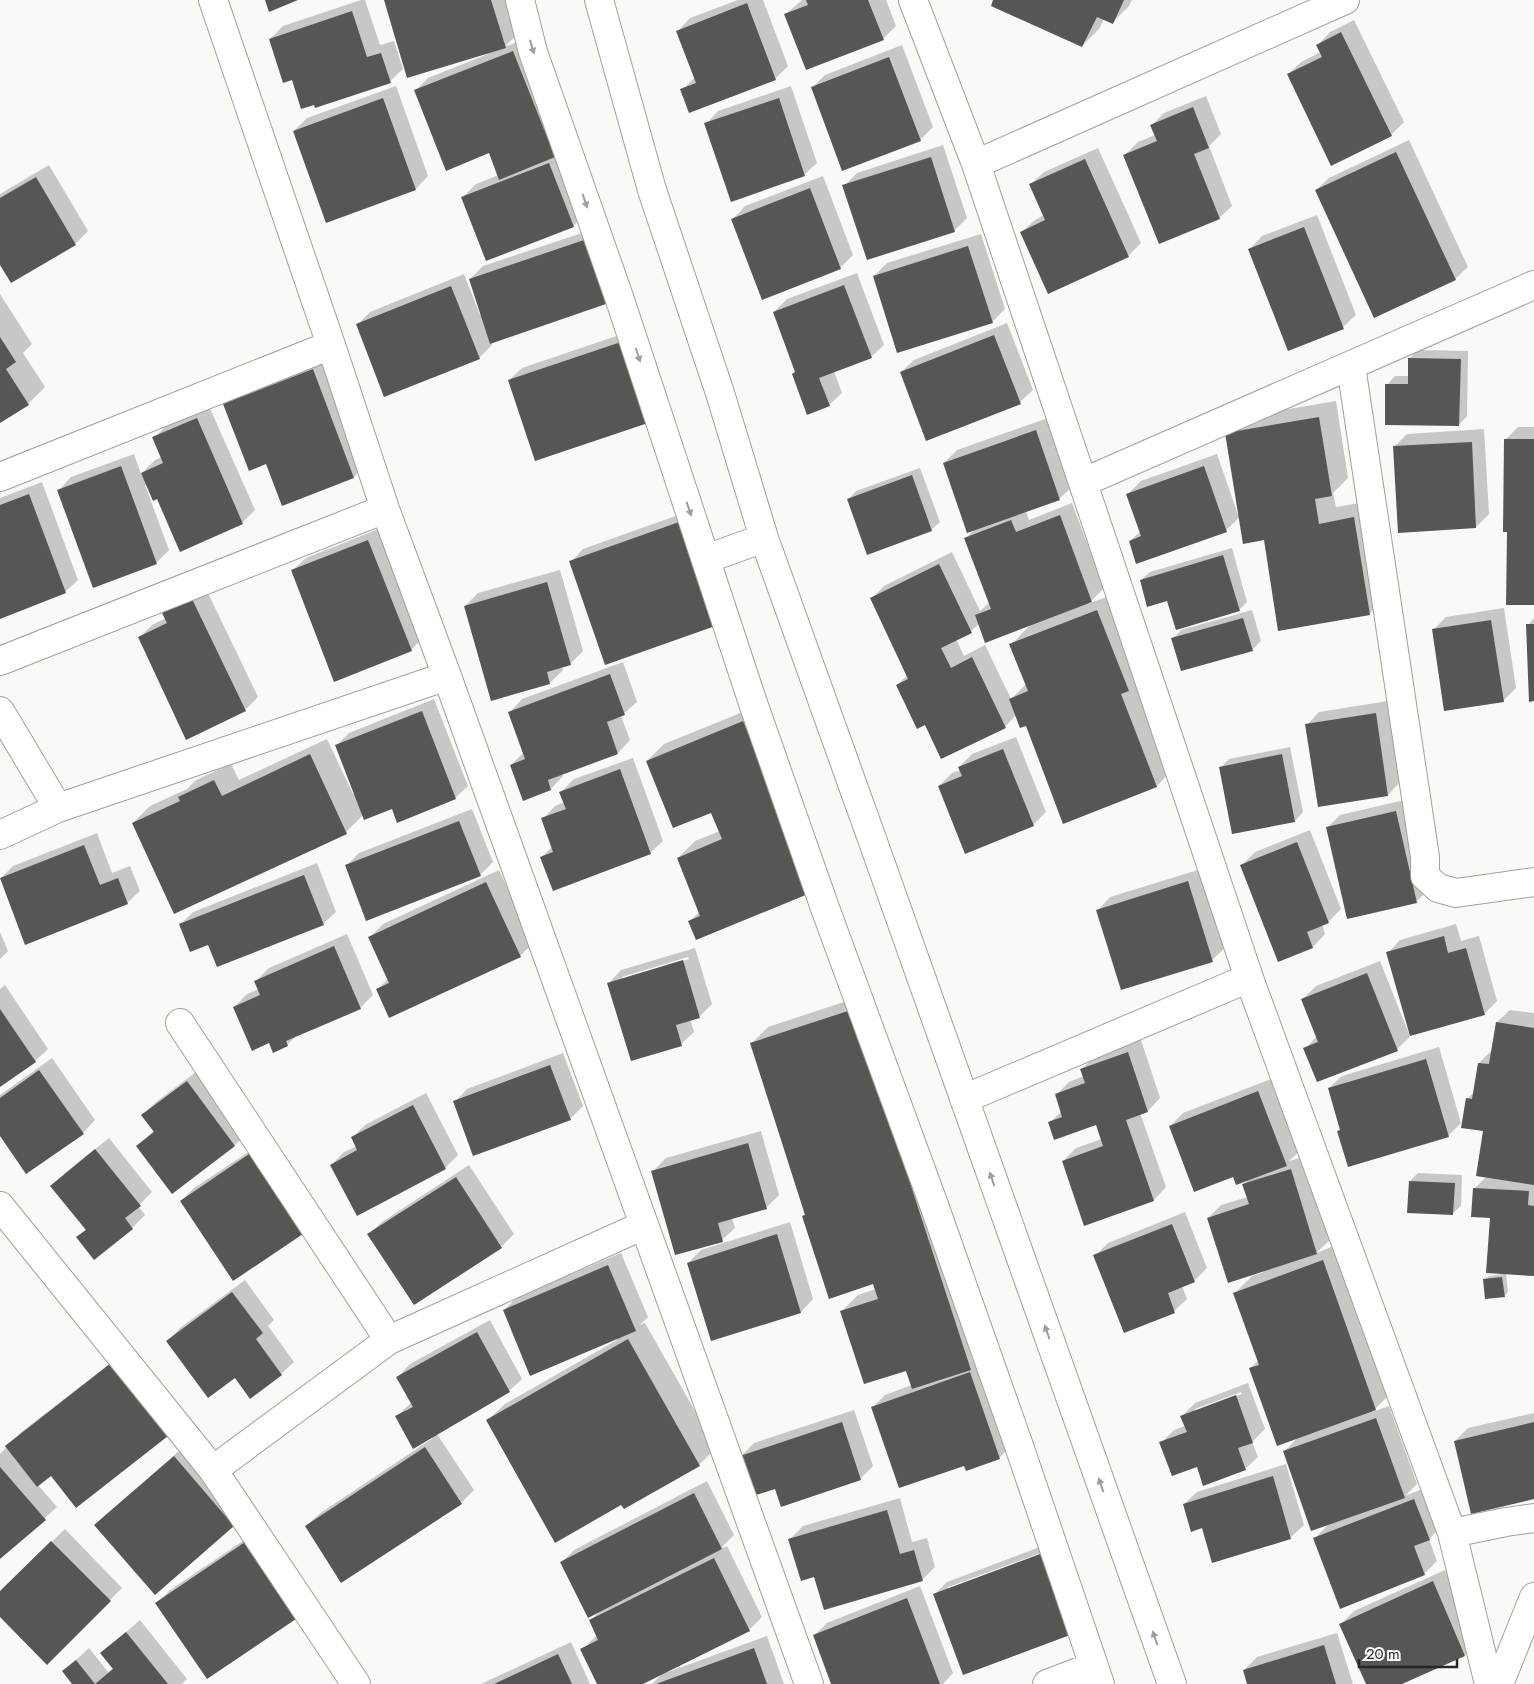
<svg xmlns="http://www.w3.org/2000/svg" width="1534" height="1684" font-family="Jost,sans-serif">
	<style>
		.shadow { fill: #0003; fill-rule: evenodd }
		.building { fill: #565753 }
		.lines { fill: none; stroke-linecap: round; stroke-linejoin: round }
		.minor-casing { stroke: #9fa19c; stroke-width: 30 }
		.minor { stroke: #fff; stroke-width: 28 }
		.oneway { fill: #9e9e9d }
	</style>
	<rect width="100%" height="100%" fill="#f8faf5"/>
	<path class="shadow" d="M361,0H365L380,45L394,41L403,69L390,81L292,79L270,39L283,26Z
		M385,0H508L518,34L504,47L526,39L586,213L573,226L463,197L476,184L499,175L489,152L415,91L428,78L488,54L487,52Z
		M738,0H763L788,66L775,79L682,90L695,77L678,31L690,18Z
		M802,0H886L896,26L883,39L786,14Z
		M995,0H1132L1129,6L1112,23L1104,19L1099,29L1082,46Z
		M1354,20L1404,122L1391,135L1288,75L1301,62L1321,52L1318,45L1330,32Z
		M902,45L933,127L920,140L812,88L825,75Z
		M396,86L428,176L416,189L294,131L307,118Z
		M791,86L817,163L804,175L706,124L718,111Z
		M1206,96L1221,134L1209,146L1232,206L1219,218L1125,155L1138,142L1155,135L1152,125L1164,113Z
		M1409,140L1468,267L1455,279L1316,190L1329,178Z
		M943,145L967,218L954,231L844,186L857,173Z
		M1098,148L1141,243L1128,256L1022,232L1035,220L1044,215L1031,184L1044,172Z
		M49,165L88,231L75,244L0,262V194Z
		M823,176L853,255L840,268L733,219L745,206Z
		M1317,215L1356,315L1343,327L1250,249L1262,236Z
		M597,228L618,291L605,303L491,342L492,345L479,358L357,325L370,312L464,274L480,315H482L470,279L483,266Z
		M981,234L1005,309L992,322L874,276L887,263Z
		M857,273L884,345L871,357L834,371L842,393L829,405L796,371L774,312L787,299Z
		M0,294L32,344L23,353L45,387L28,404L0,422Z
		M1007,323L1033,390L1020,402L901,372L914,360Z
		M634,330L660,409L509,380L522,368Z
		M1418,350L1468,351L1467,416L1459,425L1387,385L1395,376H1409V359Z
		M326,357L366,464L354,477L282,505L266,462L225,404L237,391Z
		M1336,401L1348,478L1333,493L1336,507L1371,501L1386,597L1369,614L1265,539L1240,517L1226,530L1130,541L1141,531L1128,494L1141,481L1217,454L1238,515H1240L1226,434L1243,417Z
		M209,406L255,510L242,523L158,498L147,484L145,485L169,550L156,563L59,490L71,477L134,454L141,474L155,460L162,457L154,438L167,425Z
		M1048,418L1072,487L1059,499L1026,511L1029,520L1072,503L1104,588L1088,604L1114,594L1173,769L1157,786L1026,725L1016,715L1005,727L925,723L897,685L908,675L871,599L884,586L952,552L980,611L989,603L966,538L975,529L944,463L957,450ZM1032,623L1011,645L1026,684L1011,699L985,645L964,656L956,639L971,631L979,624Z
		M1518,427H1534V604L1508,530L1505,440Z
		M1484,429L1489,514L1476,527L1394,447L1407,434Z
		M920,468L940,522L931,530L848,500L856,491Z
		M42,482L78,580L65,592L0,617V498Z
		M695,509L730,611L571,562L583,549Z
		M381,528L424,637L411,650L293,570L306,558Z
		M1232,548L1247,602L1239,610L1141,580L1150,572Z
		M560,570L583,651L570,664L562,667L563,670L550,683L492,699L465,606L478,593Z
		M205,587L258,697L245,710L139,638L152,625L166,618L164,614L176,601Z
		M1504,608L1516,688L1503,701L1433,630L1446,617Z
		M1252,610L1261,641L1252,650L1173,639L1181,630Z
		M1534,618V700L1528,625Z
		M623,662L637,702L621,716L630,740L618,753L562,773L563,776L551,789L511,765L524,752L510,712L522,699Z
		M434,699L468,786L455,798L393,808L363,815L346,832L133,823L150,806L187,789L196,780L231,764L239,780L327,739L353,794L355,793L336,746L349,733Z
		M1388,701L1400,782L1388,795L1307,725L1319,712Z
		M760,705L829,874L812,891L690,921L700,911L678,858L695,841L720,831L711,811L647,761L664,744Z
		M1016,737L1046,812L1033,825L939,786L952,773L961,770L959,767L972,754Z
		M1290,747L1303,812L1295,821L1220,768L1229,759Z
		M633,758L663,841L650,853L542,857L553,846L543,819L555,806L564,802L561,792L574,779Z
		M1409,799L1429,889L1417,901L1348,917L1327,828L1340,815Z
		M472,809L493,862L480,875L346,866L359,853Z
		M1310,830L1341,909L1328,922L1322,924L1325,934L1313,947L1279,960L1242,865L1255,852Z
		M97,833L112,873L130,866L140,891L127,903L1,878L13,866Z
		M317,863L336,912L323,924L209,943L181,924L193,912Z
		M1201,869L1225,948L1212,960L1098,910L1110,897Z
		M499,870L533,943L520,956L378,989L389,978L370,937L383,924Z
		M1456,924L1461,941L1479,936L1497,1001L1484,1014L1409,1035L1410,1037L1397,1049H1305L1317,1036L1303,999L1316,986L1380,961L1409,1034L1410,1033L1388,953L1400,940Z
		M0,932L8,951L0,959Z
		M347,934L373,995L360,1008L297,1035L287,1045L234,1007L247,994L259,989L256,981L269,968Z
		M695,948L712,1004L700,1016L690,1019L694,1032L681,1044L609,983L621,970ZM688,957L689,959L622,980V977Z
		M5,985L48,1049L35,1061L0,1085V989Z
		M868,994L1012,1445L999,1458L965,1464L872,1408L885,1395L912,1385L907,1369L841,1312L858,1295L876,1289L874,1283L803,1216L806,1213L751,1044L768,1027Z
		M1510,1010L1534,1013V1274L1506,1273L1508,1292L1504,1296L1485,1279L1489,1276L1503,1274V1273L1491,1217L1475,1188L1487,1176L1485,1130L1467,1099L1474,1092L1479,1063L1492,1050L1497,1022Z
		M1141,1040L1160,1098L1148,1111L1140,1113L1166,1187L1154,1200L1085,1224L1063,1161L1076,1148L1102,1139L1097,1123L1050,1122L1062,1111L1056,1095L1069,1082L1084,1076L1082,1069L1095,1056Z
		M1439,1047L1461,1123L1448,1136L1339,1131L1341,1129L1329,1088L1342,1076Z
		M563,1053L583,1106L570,1119L455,1102L467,1089Z
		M52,1058L95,1120L83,1133L0,1134V1095Z
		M200,1069L247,1133L235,1145L172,1192L138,1146L154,1130L143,1115L156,1102Z
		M1271,1079L1299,1152L1289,1161L1303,1157L1330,1240L1316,1253L1339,1244L1392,1392L1372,1412L1389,1406L1417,1484L1405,1496L1427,1487L1442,1526L1429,1539L1437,1561L1424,1574L1314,1539L1330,1523L1284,1452L1299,1436L1250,1368L1259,1360L1235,1293L1252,1276L1264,1272L1208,1218L1221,1205L1248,1197L1244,1184L1250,1178L1234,1176L1170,1126L1183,1113Z
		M426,1093L458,1155L445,1168L331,1165L344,1152L357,1146L352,1138L365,1125Z
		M761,1131L779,1195L766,1208L732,1218L735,1228L722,1240L653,1171L666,1158Z
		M109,1138L152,1192L138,1206L145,1215L132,1228L95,1259L78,1237L86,1229L52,1186L65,1173Z
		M262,1143L302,1233L181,1201L194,1188Z
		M469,1165L514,1234L501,1247L369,1234L382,1222Z
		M1418,1173L1462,1175L1461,1206L1452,1214L1410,1181Z
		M1185,1212L1207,1268L1194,1281L1182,1286L1187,1299L1174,1311L1095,1256L1108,1243Z
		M790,1222L813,1299L801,1312L688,1263L701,1250Z
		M621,1253L648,1317L640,1325L645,1323L716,1448L699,1465L622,1503L488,1420L505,1404L617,1340L616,1338L504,1310L517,1297Z
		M245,1280L274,1320L268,1326L294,1362L281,1374L235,1376L168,1341L180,1328Z
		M490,1320L522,1379L509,1391L437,1434L474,1490L461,1503L342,1581L306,1526L319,1514L433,1438L397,1416L412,1402L398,1377L410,1364Z
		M125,1352L52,1474L38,1485L57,1507L0,1558V1454L20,1433Z
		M1248,1383L1265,1429L1252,1442L1258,1457L1245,1469L1198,1466L1161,1443L1174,1430L1185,1426L1182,1416L1195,1403ZM1241,1392L1242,1394L1195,1411V1409Z
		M854,1410L873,1466L860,1479L776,1488L741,1456L754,1443Z
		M1534,1413V1498L1455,1441L1468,1428Z
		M187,1444L234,1525H96L109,1512Z
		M1286,1464L1304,1525L1291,1537L1213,1561L1203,1527L1184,1504L1197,1492Z
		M707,1481L734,1535L720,1549L727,1546L762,1617L749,1630L668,1670V1672L767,1636L784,1684H652L663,1673L640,1684H598L582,1650L597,1635L590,1621L599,1612L561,1563L574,1550Z
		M900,1498L912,1542L927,1538L935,1567L922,1580L815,1576L790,1539L803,1526Z
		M65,1529L122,1588L47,1663L0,1615V1592Z
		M258,1531L308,1606L295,1618L157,1603L170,1590Z
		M1053,1542L1082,1621L934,1595L947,1582ZM1046,1551L1047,1553L948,1590V1587Z
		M1445,1570L1477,1642L1465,1655L1399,1684H1367L1341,1624L1354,1611Z
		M920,1586L953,1673L943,1684H833L814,1636L827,1623Z
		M140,1620L187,1679L182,1684H74L64,1671L89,1648L108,1672L114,1668L102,1653Z
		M1337,1633L1353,1684H1248L1244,1670L1257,1657Z
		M571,1642L590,1684H481Z"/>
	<path class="building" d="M265,0H298L269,12Z
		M384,0H491L506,48L407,78Z
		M806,0H868L884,40L806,70L784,14L808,5Z
		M993,0H1124L1113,24L1097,17L1082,47L991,6Z
		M747,3L776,80L689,113L680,89L696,83L676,31Z
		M352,11L367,57L381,53L391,83L315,108L314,105L301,109L292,80L283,83L269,39Z
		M1341,32L1392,136L1331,166L1287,74L1322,57L1316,45Z
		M513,51L555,157L499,180L489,153L446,171L414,90Z
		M889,57L921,141L842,171L811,87Z
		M383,98L416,190L326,223L293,131Z
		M779,98L805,176L731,202L704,123Z
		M1193,107L1209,148L1194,154L1220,219L1159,244L1123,155L1157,141L1150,125Z
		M1396,152L1456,280L1374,318L1315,190Z
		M931,157L955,232L867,260L842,185Z
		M1085,159L1129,257L1048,294L1020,232L1045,220L1029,184Z
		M549,163L574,227L486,261L461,197Z
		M36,177L76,245L11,283L0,265V198Z
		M810,188L841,269L762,300L731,219Z
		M1304,227L1344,329L1288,351L1248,249Z
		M584,240L606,304L490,344L469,279Z
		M968,246L993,323L897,353L873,276Z
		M844,285L872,358L819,378L830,406L807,415L792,374L795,372L773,312Z
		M451,286L480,359L384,397L356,324Z
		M994,335L1021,404L926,441L900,372Z
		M0,337L16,362L6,369L29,405L0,423Z
		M621,342L648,423L535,461L508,380Z
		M1408,358L1461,359L1459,426L1385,425V384H1408Z
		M313,369L354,478L282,506L266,464L249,471L223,404Z
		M1319,417L1332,496L1315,499L1319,524L1354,517L1370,615L1278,631L1264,540L1243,544L1225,433Z
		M197,418L243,524L180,552L157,499L153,501L141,473L163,463L152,437Z
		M1036,430L1060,500L967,533L943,463Z
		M1504,439H1534V605H1506L1507,532H1503Z
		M1472,442L1476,528L1398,533L1393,446Z
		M121,466L157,564L93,588L57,490Z
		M1204,466L1227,532L1136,564L1129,541L1141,536L1126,494Z
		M912,475L932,531L867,555L847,499Z
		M29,494L66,593L0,619V505Z
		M1060,515L1092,602L985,643L975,615L991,609L964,538L1011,520L1016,532Z
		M682,521L718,625L605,665L569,561Z
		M368,540L412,651L334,682L291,570Z
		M1223,555L1240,611L1176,630L1167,601L1147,607L1140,580Z
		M939,564L972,633L941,648L951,668L972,657L1006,728L941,759L925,725L917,729L896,685L908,679L870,598Z
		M547,582L571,665L547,672L550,684L491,701L464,606Z
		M192,599L246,711L186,740L138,637L167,623L162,613Z
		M1097,610L1129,691L1121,694L1157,787L1063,824L1026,726L1020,728L1009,699L1028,691L1009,644Z
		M1243,618L1253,651L1181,671L1171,638Z
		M1491,620L1504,702L1444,711L1432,629Z
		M1526,624H1534V701L1529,702Z
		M610,674L625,715L607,722L618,754L548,780L551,790L523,801L510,765L525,759L508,712Z
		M422,711L456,799L397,823L392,809L364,820L335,745Z
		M1376,713L1388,796L1318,807L1305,724Z
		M743,721L813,892L696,940L688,921L700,916L677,858L722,839L711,813L673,828L646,761Z
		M1003,749L1034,826L965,854L938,786L962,776L958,767Z
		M310,754L347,834L174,914L132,823L180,801L178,797L214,780L222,796Z
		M1282,754L1295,822L1232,834L1219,767Z
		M620,769L651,854L553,891L540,857L553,852L541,818L566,809L559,792Z
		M1396,811L1417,903L1347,919L1326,827Z
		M459,821L481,876L366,921L345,865Z
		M1297,842L1329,923L1307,932L1313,948L1278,962L1240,865Z
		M84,845L100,885L118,878L128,904L25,945L0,878Z
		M304,875L324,925L217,967L208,945L190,952L179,924Z
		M1188,881L1213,962L1121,990L1096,910Z
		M486,882L521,957L389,1018L376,989L389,983L368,937Z
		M1444,936L1448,953L1466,948L1485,1015L1410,1036L1386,952Z
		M334,946L361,1009L286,1041L288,1046L273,1053L269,1043L252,1051L233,1007L260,995L254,981Z
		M683,960L700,1018L676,1025L682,1046L631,1061L607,983Z
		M1367,973L1398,1051L1317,1082L1303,1048L1318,1042L1301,999Z
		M0,1009L36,1062L0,1087Z
		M851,1010L881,1101L883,1100L971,1370L912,1389L906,1371L864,1384L840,1311L878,1299L873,1284L829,1299L802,1216L805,1215L750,1043Z
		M1496,1022L1534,1028V1185L1476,1176L1483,1131L1461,1128L1466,1098L1472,1099L1478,1063L1489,1064Z
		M1128,1052L1148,1112L1126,1120L1154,1201L1084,1226L1062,1161L1103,1146L1096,1125L1054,1140L1048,1122L1062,1117L1055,1094L1085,1083L1080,1069Z
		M1426,1059L1449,1137L1348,1167L1337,1131L1340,1130L1328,1088Z
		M550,1065L571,1120L473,1156L453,1101Z
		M39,1070L84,1134L26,1174L0,1136V1098Z
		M187,1081L235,1146L172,1194L136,1146L154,1132L141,1115Z
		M1258,1091L1287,1166L1236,1185L1233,1177L1194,1192L1169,1126Z
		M413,1105L446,1169L357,1216L330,1165L357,1150L351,1137Z
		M748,1143L767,1209L718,1223L723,1242L675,1255L651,1171Z
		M95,1149L141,1206L125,1218L133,1229L94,1260L76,1237L86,1230L50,1186Z
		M249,1154L303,1234L233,1281L180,1201Z
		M1291,1169L1317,1254L1228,1283L1207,1218L1249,1204L1242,1184Z
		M456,1177L502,1248L414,1305L367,1234Z
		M1409,1181L1455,1183L1453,1215L1407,1213Z
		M1473,1188L1529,1191L1528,1205L1534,1206V1276L1486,1273L1490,1218L1471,1217Z
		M1172,1224L1195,1282L1168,1293L1175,1313L1124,1333L1093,1255Z
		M777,1234L801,1313L711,1341L687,1263Z
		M1323,1260L1376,1410L1277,1446L1249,1368L1259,1365L1233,1293Z
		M608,1265L636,1331L530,1376L503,1310Z
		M1502,1277L1505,1297L1485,1299L1483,1279Z
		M232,1292L263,1333L256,1339L282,1375L250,1399L235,1378L208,1398L166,1341Z
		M477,1332L510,1392L413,1449L395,1416L413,1407L396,1377Z
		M628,1339L700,1466L624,1509L621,1505L555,1543L486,1420Z
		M111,1363L168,1436L76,1508L51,1476L37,1487L5,1446Z
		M970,1372L1000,1459L966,1471L964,1466L899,1488L871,1407Z
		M1236,1395L1253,1443L1238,1448L1246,1470L1203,1486L1197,1467L1172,1476L1159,1442L1187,1432L1180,1416Z
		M1376,1418L1405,1498L1311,1531L1283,1451Z
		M842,1422L861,1480L781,1507L775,1489L753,1496L740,1456Z
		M1534,1422V1499L1471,1514L1454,1441Z
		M425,1447L462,1504L341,1583L305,1526Z
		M174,1456L234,1526L155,1595L94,1525Z
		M0,1467L46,1520L0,1559Z
		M1273,1476L1291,1539L1212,1563L1202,1528L1191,1532L1183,1504Z
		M694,1493L722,1549L588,1618L560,1562Z
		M1414,1499L1430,1540L1414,1546L1425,1575L1340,1609L1313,1538Z
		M887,1510L900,1554L914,1550L923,1581L824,1610L814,1577L801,1581L788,1539Z
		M51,1541L111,1601L47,1665L0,1617V1591Z
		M245,1542L296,1619L207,1679L155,1603Z
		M1040,1554L1070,1635L963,1675L933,1594Z
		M714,1558L750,1631L643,1684H597L580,1649L598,1640L589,1620Z
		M1433,1581L1465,1656L1402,1684H1366L1339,1624Z
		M907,1598L940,1684H831L813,1635Z
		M126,1632L168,1684H95L113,1669L100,1653Z
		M1324,1645L1336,1684H1247L1243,1670Z
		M754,1648L767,1684H656Z
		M558,1654L572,1684H494Z
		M76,1660L95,1684H72L62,1671Z"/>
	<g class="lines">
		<defs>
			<path id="minor" d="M213,0L331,345L385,509L447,676L809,1684
				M520,0L533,52L619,297L753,703L825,908L934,1205L1018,1443L1100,1684
				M599,0L652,190L720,393L764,538L876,850L1172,1684
				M913,0L976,164L1249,978L1452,1533L1489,1684
				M976,164L1345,0
				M1351,366L1425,857V876L1438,888L1456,893L1534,882
				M0,477L331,345
				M1084,482L1534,285
				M706,559L764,538
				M0,661L385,509
				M0,711L58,808
				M0,835L58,808L447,676
				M180,1023L389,1340
				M964,1099L1249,978
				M0,1206L213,1470L356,1684
				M213,1470L389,1340L644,1225
				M1452,1533L1506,1522L1534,1518
				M1047,1684L1094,1666
				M1499,1684L1534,1597"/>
		</defs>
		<use href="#minor" class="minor-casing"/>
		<use href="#minor" class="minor"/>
	</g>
	<defs><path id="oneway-solid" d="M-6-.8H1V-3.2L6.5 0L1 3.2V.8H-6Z" transform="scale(1.25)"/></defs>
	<g class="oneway">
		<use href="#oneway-solid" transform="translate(532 47) rotate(74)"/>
		<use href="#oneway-solid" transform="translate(585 201) rotate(71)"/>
		<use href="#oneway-solid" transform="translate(638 355) rotate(72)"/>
		<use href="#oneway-solid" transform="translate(689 509) rotate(71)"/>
		<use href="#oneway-solid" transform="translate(992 1179) rotate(-109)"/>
		<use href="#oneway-solid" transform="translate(1047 1332) rotate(-110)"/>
		<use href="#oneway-solid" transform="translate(1101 1485) rotate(-109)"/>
		<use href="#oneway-solid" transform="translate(1155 1638) rotate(-109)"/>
	</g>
	<path d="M1359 1659v8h98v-8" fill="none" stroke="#272725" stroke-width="2.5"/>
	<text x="1366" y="1659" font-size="15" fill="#272725" stroke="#f8faf5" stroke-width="4" paint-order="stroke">20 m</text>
</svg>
